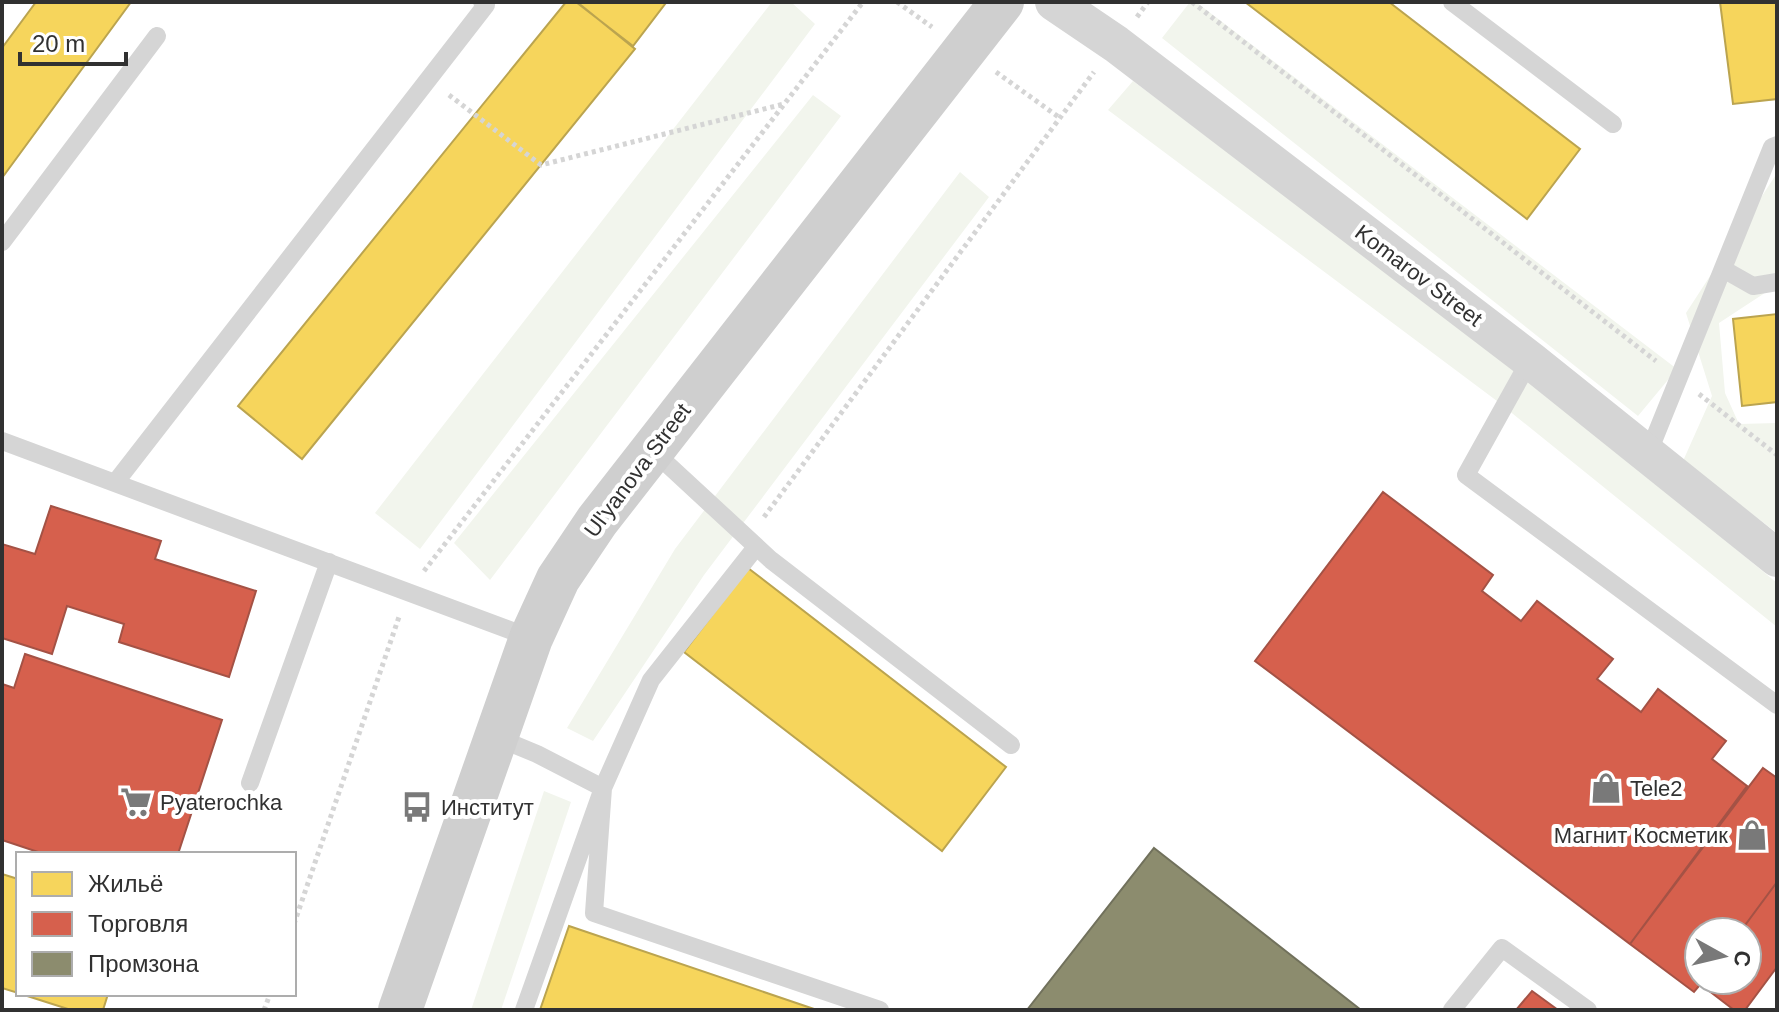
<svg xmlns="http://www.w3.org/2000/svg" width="1779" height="1012" font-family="Helvetica,sans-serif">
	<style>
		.green { fill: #f2f5ed }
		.homes { fill: #f6d55c; stroke: #bba44f; stroke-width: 2 }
		.shops { fill: #d6604d; stroke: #a45245; stroke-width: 2 }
		.industry { fill: #8c8c6e; stroke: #71715c; stroke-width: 2 }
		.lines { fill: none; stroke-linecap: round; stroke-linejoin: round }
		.path { stroke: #d5d5d5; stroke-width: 5; stroke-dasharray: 4 4; stroke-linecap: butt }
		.lane { stroke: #d5d5d5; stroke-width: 18 }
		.street { stroke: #d5d5d5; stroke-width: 38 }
		.secondary { stroke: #cfcfcf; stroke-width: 44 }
		.labels { text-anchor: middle; stroke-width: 8; stroke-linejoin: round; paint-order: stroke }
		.street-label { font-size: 22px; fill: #313131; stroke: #fff }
		.poi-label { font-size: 22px; fill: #313131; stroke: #fff; text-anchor: start }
	</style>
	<rect width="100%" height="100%" fill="#fff"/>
	<path class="green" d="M772,2H791L815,24L420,549L375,513Z
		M1190,2H1196L1677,369L1638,416L1162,38Z
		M1133,81L1523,373L1777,583V627L1497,401L1108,110Z
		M813,95L841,116L490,580L454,543Z
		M960,172L989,197L704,575L593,741L567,728L675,549Z
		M1777,173V285L1719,323L1725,393L1739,424L1777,423V533L1683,461L1712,396L1686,313Z
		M544,791L571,802L501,1010H471Z"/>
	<path class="homes" d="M36,2H131L2,178V48Z
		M566,2H577L635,49L302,459L238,406Z
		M576,2H663L665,4L633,46Z
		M1245,2H1389L1580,149L1527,219Z
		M1720,2H1777V99L1733,104Z
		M1777,314V402L1742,406L1733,319Z
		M748,568L1006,767L942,851L684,652Z
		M2,874L18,879V993L2,988Z
		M569,926L817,1010H540Z
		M21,994H108L103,1010H71Z"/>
	<path class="shops" d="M1383,492L1493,575L1482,591L1521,621L1537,601L1613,659L1597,679L1641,712L1658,689L1726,741L1712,759L1747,786L1630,944L1255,661Z
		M51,506L161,541L155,559L256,591L229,677L119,642L124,624L67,606L52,654L2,638V544L35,554Z
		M25,654L222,720L178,854H44L2,840V684L14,688Z
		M1763,768L1777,778V882L1740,932H1699V980H1704L1694,992L1630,944Z
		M1777,882V967L1745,1010H1734L1700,984L1704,980H1747V932H1740Z
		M1532,991L1558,1010H1516Z"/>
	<path class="industry" d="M1154,848L1361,1010H1027Z"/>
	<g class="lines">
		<path class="path" d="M897,2L932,27
			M1192,2L1656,361
			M1137,17L1148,2
			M996,72L1060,118
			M449,95L541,165L784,104
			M1699,394L1777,455
			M764,517L1094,72
			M424,571L863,2
			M294,924L400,614
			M264,1010L270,994"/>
		<path class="lane" d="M1452,2L1613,124
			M2,242L157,36
			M1723,269L1753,286L1777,282
			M1530,360L1466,475L1777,705
			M2,441L531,638
			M652,450L771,560L1011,745
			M1648,454L1772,147L1777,145
			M115,483L486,5L482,2
			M496,737L537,754L603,788L594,913L880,1010
			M250,783L329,562
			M524,1010L603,788L651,680L756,547
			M1452,1010L1502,948L1588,1010"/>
		<path class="street" d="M1054,2L1116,44L1530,360L1777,558"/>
		<path class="secondary" d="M400,1010L531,638L558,579L597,521L1002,2"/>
	</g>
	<defs>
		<symbol id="shop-bare" viewBox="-9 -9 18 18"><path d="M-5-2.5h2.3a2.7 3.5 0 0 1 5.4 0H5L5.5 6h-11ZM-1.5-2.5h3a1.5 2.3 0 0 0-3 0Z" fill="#797979" stroke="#fff" stroke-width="2.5" paint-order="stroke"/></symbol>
		<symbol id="supermarket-bare" viewBox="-9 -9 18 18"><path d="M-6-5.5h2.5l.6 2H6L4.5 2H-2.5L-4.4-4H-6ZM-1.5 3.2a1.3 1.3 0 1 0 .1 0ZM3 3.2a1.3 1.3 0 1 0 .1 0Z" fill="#797979" stroke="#fff" stroke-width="2.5" paint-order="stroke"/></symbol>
		<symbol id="bus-bare" viewBox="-9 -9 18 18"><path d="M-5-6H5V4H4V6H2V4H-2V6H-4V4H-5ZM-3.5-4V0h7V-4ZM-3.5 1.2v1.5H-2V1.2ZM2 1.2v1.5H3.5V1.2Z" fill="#797979" stroke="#fff" stroke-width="2.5" paint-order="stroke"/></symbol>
	</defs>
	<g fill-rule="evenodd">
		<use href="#shop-bare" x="1584" y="766" width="44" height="44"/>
		<use href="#supermarket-bare" x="114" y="780" width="44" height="44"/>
		<use href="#bus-bare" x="395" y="785" width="44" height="44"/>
		<use href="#shop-bare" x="1730" y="813" width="44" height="44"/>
	</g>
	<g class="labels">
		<g class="street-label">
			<text transform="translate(1419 275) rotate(37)" y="8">Komarov Street</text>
			<text transform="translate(637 470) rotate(-53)" y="8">Ul'yanova Street</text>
		</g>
		<g class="poi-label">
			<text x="1630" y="796">Tele2</text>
			<text x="160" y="810">Pyaterochka</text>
			<text x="441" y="815">Институт</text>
			<text x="1728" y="843" text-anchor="end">Магнит Косметик</text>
		</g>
	</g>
	<rect width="1779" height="1012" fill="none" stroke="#313131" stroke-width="8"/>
	<rect x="16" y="852" width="280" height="144" fill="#ffffff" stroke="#adadad" stroke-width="2"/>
	<rect x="32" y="872" width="40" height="24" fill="#f6d55c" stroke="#adadad" stroke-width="2"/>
	<text x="88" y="892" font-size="24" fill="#313131">Жильё</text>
	<rect x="32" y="912" width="40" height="24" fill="#d6604d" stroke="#adadad" stroke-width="2"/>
	<text x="88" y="932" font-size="24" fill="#313131">Торговля</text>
	<rect x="32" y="952" width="40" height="24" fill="#8c8c6e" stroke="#adadad" stroke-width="2"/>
	<text x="88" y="972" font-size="24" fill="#313131">Промзона</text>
	<g transform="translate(1723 956) rotate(98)"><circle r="38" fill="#ffffff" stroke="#adadad" stroke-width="2"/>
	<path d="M0-6L14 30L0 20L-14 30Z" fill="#797979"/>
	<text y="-12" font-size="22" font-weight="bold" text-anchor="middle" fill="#313131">С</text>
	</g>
	<path d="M20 52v12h106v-12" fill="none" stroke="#313131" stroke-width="4"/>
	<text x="32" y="52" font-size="24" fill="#313131" stroke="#ffffff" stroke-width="6" paint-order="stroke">20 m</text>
</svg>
